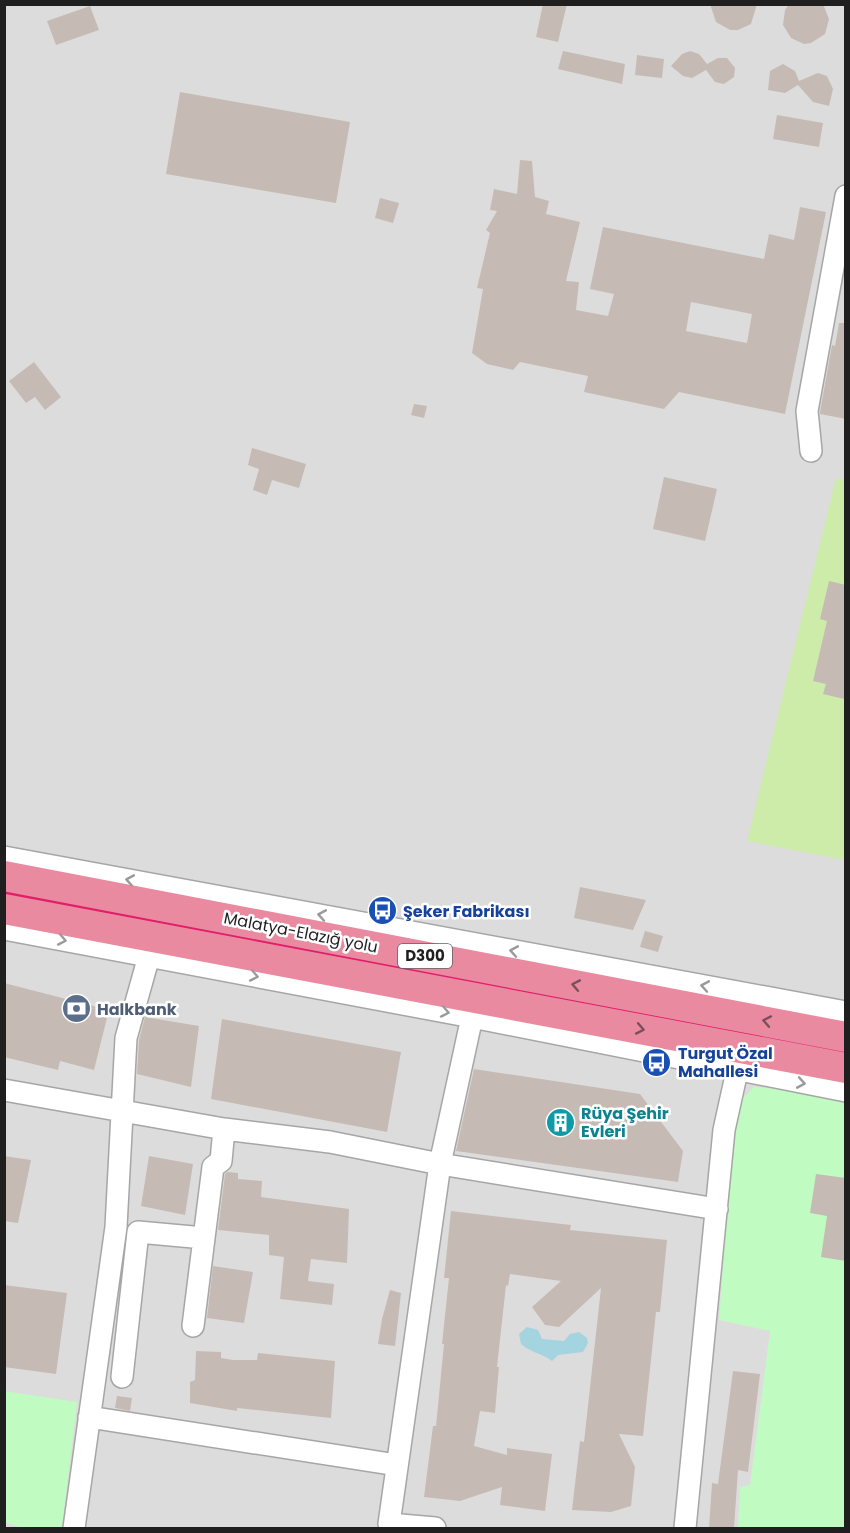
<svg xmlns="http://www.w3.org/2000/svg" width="850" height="1533" font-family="Poppins,sans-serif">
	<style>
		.residential { fill: #dddcdc }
		.grass { fill: #cdeca9 }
		.park { fill: #c0fbc2 }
		.water { fill: #a3d4df }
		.building { fill: #c5bbb4; fill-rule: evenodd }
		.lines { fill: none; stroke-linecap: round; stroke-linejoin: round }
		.minor-casing { stroke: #a6a6a6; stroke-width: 24 }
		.highway-casing { stroke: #e21e6a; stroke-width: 33 }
		.minor { stroke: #fff; stroke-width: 21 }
		.highway { stroke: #ea8aa0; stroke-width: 30 }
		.oneway { stroke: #9a9a9a }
		.oneway2 { stroke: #7a4f59 }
		.labels { text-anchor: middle; stroke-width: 5; stroke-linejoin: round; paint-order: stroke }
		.shield { fill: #fff; stroke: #626262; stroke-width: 1.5 }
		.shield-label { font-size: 15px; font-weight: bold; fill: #1f1f1f }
		.transit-label { font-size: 16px; font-weight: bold; fill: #164399; stroke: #fff; text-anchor: start }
		.street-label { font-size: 16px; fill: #1f1f1f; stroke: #fff }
		.service-label { font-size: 16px; font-weight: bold; fill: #4e5e75; stroke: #fff; text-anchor: start }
		.culture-label { font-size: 16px; font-weight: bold; fill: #0d838f; stroke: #fff; text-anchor: start }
	</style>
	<rect width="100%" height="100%" fill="#f0ece5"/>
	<path class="residential" d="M5,5H845V1528H5Z"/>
	<path class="grass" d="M836,478L845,480V860L747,841Z"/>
	<path class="park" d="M754,1087L826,1093L845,1098V1528H738L740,1487L750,1485L770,1331L719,1320L734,1120L739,1102Z
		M4,1391L77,1402L62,1528H22L5,1522Z"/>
	<path class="water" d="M527,1327L538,1330L542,1339L564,1341L570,1334L579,1332L587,1338L588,1343L583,1352L558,1355L552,1361C542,1353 531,1353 521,1344L519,1334Z"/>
	<path class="building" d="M543,4H567L558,42L536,37Z
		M710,4H757L751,24L738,30H730L716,22Z
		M789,4H823L829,19L825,34L811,43L804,44L791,38L783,25L785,10Z
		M90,6L99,30L56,45L47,21Z
		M563,51L625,64L622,84L558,69Z
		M690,51L699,54L707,64L718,58H727L735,68L734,77L724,84L715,82L706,70L692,78L683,76L671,66L682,54Z
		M637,55L664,59L662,78L635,75Z
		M783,64L795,71L799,81L818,73L827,76L833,89L829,106L813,102L798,85L785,93L768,90L770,71Z
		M180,92L350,122L336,203L166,174Z
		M777,115L823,123L819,147L773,139Z
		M520,160L532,161L535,197L549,201L546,214L580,222L566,281L579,282L576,310L608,316L614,294L590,289L603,227L764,259L769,234L794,240L800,207L826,212L785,414L679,392L664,409L584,392L588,376L520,362L513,370L487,364L472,353L483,289L477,288L490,233L486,230L497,211L490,210L494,189L517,194ZM691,302L752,314L747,343L686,331Z
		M380,198L399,203L393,223L375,218Z
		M839,323H846V419L820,414V412L832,345L835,346Z
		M34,362L61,397L45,410L35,397L26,403L9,381Z
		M414,404L427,406L424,418L411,415Z
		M252,448L306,464L299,488L272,480L267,495L253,490L259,469L248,465Z
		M664,477L717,489L705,541L653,529Z
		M829,581L846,585L844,699L823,694L826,684L813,681L827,621L820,619Z
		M580,887L646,900L633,930L574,918Z
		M645,931L663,936L658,952L640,947Z
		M4,983L109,1010L94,1070L60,1061L58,1070L4,1057Z
		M145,1017L199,1026L191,1087L137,1074L139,1040Z
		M222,1019L401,1052L387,1132L211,1099Z
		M474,1069L640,1094L683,1151L678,1182L456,1151Z
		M4,1156L31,1160L18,1223L4,1221Z
		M149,1156L193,1164L185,1215L141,1206Z
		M228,1172L238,1173V1179L262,1181L261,1197L349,1209L347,1263L311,1259L308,1281L334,1284L332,1305L280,1299L284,1257L269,1255V1235L218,1230L225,1174Z
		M816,1174L846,1178V1261L821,1257L827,1216L810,1213Z
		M451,1211L571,1225L570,1230L667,1240L660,1312H656L643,1436L619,1434L635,1467L631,1506L611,1512L572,1510L580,1441L584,1442L601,1288L559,1327L545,1325L532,1307L561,1281L510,1274L508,1286L506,1285L497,1367H499L495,1413L480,1411L474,1446L507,1455V1448L552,1454L545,1511L500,1505L502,1487L460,1501L424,1497L433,1426H436L444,1344H442L449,1278H444Z
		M213,1266L253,1272L244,1323L207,1318Z
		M4,1285L67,1293L56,1374L4,1367Z
		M390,1290L401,1293L395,1346L378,1344L382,1319Z
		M196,1351L221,1352V1358L233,1360H257L258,1353L335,1361L331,1418L237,1408V1411L190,1403V1382L195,1380Z
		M733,1371L760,1374L748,1472L738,1470L734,1528H709L712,1483L718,1484Z
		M117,1396L132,1398L130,1411L115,1408Z"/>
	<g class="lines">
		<defs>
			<path id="minor" d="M811,451L807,411L846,196
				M4,857L846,1012
				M4,929L472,1017L846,1091
				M4,1090L224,1129L330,1142L440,1164L717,1209
				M193,1326L204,1238
				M122,1377L138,1232L204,1238L213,1167L221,1161L224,1129
				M89,1417L397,1465
				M74,1528L116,1227L126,1038L149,956
				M435,1528L389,1524L440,1164L472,1017
				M685,1528L724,1130L737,1071"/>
			<path id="highway" d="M4,876L846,1037
				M4,909L846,1068"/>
		</defs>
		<use href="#minor" class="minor-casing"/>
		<use href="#highway" class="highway-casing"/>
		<use href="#minor" class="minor"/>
		<use href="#highway" class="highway"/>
	</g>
	<defs><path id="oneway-chevron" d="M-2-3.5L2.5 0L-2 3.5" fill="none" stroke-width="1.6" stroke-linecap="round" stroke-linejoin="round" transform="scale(1.5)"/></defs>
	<g class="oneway">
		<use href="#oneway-chevron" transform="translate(130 880) rotate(-170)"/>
		<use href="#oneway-chevron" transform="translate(322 915) rotate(-170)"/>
		<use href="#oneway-chevron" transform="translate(62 940) rotate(11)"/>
		<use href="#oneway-chevron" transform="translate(514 951) rotate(-170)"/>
		<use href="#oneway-chevron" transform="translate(254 976) rotate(11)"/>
		<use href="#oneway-chevron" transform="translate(705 986) rotate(-170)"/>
		<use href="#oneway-chevron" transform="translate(445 1012) rotate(11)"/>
		<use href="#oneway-chevron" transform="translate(801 1083) rotate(10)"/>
	</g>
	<g class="oneway2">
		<use href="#oneway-chevron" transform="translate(576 985) rotate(-169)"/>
		<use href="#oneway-chevron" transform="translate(767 1021) rotate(-169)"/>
		<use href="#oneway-chevron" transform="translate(640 1029) rotate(11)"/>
	</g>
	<defs>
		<symbol id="bus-disc" viewBox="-11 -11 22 22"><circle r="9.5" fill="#1a4fb4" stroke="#fff"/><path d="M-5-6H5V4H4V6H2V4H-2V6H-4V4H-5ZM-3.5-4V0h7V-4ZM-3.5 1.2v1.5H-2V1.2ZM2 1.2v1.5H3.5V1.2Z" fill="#fff"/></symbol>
		<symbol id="bank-disc" viewBox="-11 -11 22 22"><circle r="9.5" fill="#5c6f8a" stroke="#fff"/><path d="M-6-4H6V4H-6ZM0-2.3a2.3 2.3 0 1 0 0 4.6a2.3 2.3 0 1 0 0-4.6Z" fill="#fff"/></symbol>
		<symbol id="building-disc" viewBox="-11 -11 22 22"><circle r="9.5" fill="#0f9aa8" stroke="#fff"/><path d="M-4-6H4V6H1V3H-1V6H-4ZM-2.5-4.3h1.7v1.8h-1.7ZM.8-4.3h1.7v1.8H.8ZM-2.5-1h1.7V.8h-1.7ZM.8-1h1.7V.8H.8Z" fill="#fff"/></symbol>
	</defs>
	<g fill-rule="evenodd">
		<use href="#bus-disc" x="366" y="894" width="33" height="33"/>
		<use href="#bank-disc" x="60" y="992" width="33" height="33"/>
		<use href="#bus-disc" x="640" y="1046" width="33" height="33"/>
		<use href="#building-disc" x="544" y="1106" width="33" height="33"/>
	</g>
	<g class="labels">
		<rect class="shield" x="398" y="944" width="54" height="24" rx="4.5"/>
		<g class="shield-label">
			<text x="425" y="961">D300</text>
		</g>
		<g class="transit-label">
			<text x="403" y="917">Şeker Fabrikası</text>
			<text x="678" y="1059">Turgut Özal<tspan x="678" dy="18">Mahallesi</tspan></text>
		</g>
		<g class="street-label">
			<text transform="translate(301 932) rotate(11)" y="6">Malatya-Elazığ yolu</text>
		</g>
		<g class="service-label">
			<text x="97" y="1015">Halkbank</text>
		</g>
		<g class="culture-label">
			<text x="581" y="1119">Rüya Şehir<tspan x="581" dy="18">Evleri</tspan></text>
		</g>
	</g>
	<rect width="850" height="1533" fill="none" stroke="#1f1f1f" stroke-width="12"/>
</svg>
